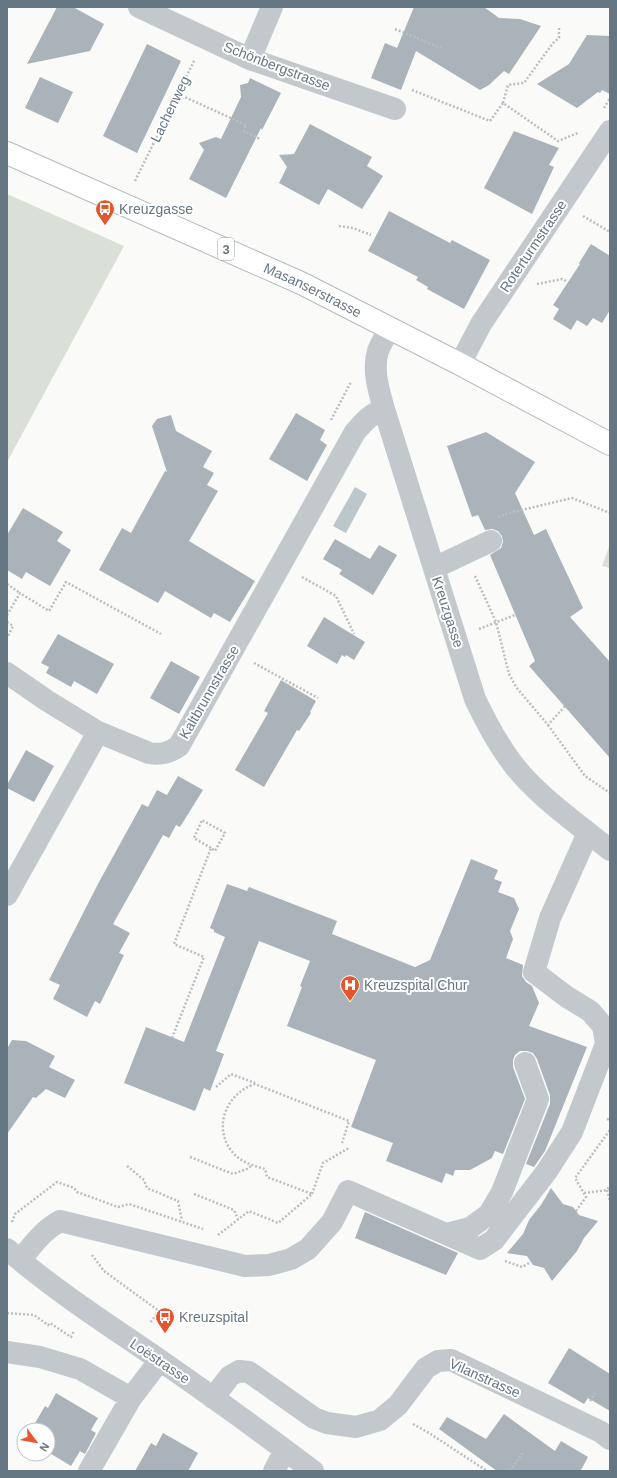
<svg xmlns="http://www.w3.org/2000/svg" width="617" height="1478" font-family="Helvetica,sans-serif">
	<style>
		.green { fill: #dadfd7 }
		.water { fill: #bbc7cb }
		.building { fill: #aab3b9 }
		.lines { fill: none; stroke-linecap: round; stroke-linejoin: round }
		.major-casing { stroke: #b5babe; stroke-width: 24 }
		.path { stroke: #bbbfc2; stroke-width: 2.5; stroke-dasharray: 2 2; stroke-linecap: butt }
		.minor { stroke: #c3c8cc; stroke-width: 22 }
		.major { stroke: #fff; stroke-width: 22 }
		.labels { text-anchor: middle; stroke-width: 4; stroke-linejoin: round; paint-order: stroke }
		.shield { fill: #fff; stroke: #939fa8; stroke-width: 1 }
		.shield-label { font-size: 13px; font-weight: bold; fill: #657683 }
		.street-label { font-size: 14px; fill: #657683; stroke: #fff }
		.poi-label { font-size: 14px; fill: #657683; stroke: #fff; text-anchor: start }
	</style>
	<rect width="100%" height="100%" fill="#fafaf8"/>
	<path class="green" d="M7,194L124,246L7,462Z
		M610,544V568L602,566Z"/>
	<path class="water" d="M355,487L367,494L346,533L333,526Z"/>
	<path class="building" d="M57,7H73L104,24L90,51L27,64Z
		M414,7H484L499,18L520,19L541,26L509,74L504,71L489,85L480,90L416,51L401,90L371,78L385,43L397,48Z
		M587,35L610,36V94L602,90L600,93L598,92L577,108L537,84L569,64Z
		M147,44L181,61L137,153L103,136Z
		M40,77L73,92L58,123L25,108Z
		M250,78L281,93L262,130L261,128L226,198L189,179L204,150L199,143L216,137L221,139L241,97L240,85L248,83Z
		M310,124L372,157L367,166L383,176L362,209L328,189L319,205L279,183L287,167L279,155L294,154Z
		M514,131L559,148L549,165L554,167L532,214L484,188Z
		M389,211L450,243L452,240L490,260L464,309L427,289L428,287L416,280L418,277L368,251Z
		M591,244L610,256V310L602,323L593,318L587,326L577,320L571,330L553,319L559,309L553,305L580,264L579,263Z
		M296,413L325,430L320,440L327,445L307,481L269,459Z
		M171,415L176,431L212,451L203,467L214,473L207,485L218,491L189,541L255,581L230,622L214,613L211,618L165,591L158,603L99,570L122,528L131,533L165,471L167,472L152,426L157,419Z
		M486,432L535,462L515,493L534,535L546,529L583,608L570,617L610,662V758L529,666L535,661L490,555L501,548L503,542L502,536L498,531L492,529L485,530L478,515L472,517L447,446Z
		M23,508L63,532L57,541L71,550L50,586L26,572L22,579L7,570V535Z
		M335,539L370,559L379,545L397,555L373,595L339,574L342,570L323,559Z
		M324,617L365,642L354,660L346,655L345,657L342,655L337,664L307,646Z
		M58,634L114,664L97,694L74,681L71,687L46,673L49,667L41,663Z
		M171,661L200,677L179,714L150,698Z
		M281,680L316,701L310,712L311,713L299,731L297,730L264,787L235,770L268,713L264,711Z
		M26,750L54,766L34,802L7,788V785Z
		M178,776L203,790L180,827L176,825L169,838L163,835L113,924L130,933L119,953L124,955L100,1004L95,1001L87,1017L53,999L60,985L49,980L99,882L142,804L148,807L157,790L167,795Z
		M471,859L498,870L494,879L502,882L498,892L514,898L519,909L510,931L513,939L506,958L523,965L522,976L526,982L532,986L539,1003L529,1026L587,1047L545,1151L534,1167L526,1164L550,1104V1095L537,1059L533,1053L527,1051H520L515,1055L513,1060V1067L525,1099L503,1154L495,1151L492,1158L470,1170H455L453,1176L446,1173L442,1183L386,1161L393,1143L351,1127L376,1060L287,1026L302,987L300,986L310,961L259,941L216,1051L224,1054L210,1091L204,1088L195,1111L124,1083L146,1027L184,1042L225,937L214,932V930L210,928L227,884L247,891L249,887L337,921L332,934L415,967L430,960Z
		M12,1040L26,1041L55,1056L49,1067L75,1080L65,1098L46,1089L36,1098L33,1097L7,1134V1049Z
		M551,1188L563,1204L573,1207L579,1215L598,1221L584,1238L577,1251L552,1281L544,1268L533,1265L527,1256L507,1253L523,1234L529,1220L541,1205Z
		M365,1212L458,1253L446,1275L355,1238Z
		M569,1348L610,1374V1411L588,1398L584,1404L548,1383Z
		M56,1393L98,1418L91,1430L96,1433L85,1454L80,1451L71,1466L48,1452V1430H31L45,1406L48,1408Z
		M504,1414L555,1451L561,1441L588,1457L581,1470L582,1471H497L439,1429L447,1417L486,1439Z
		M163,1433L198,1453L188,1471H135L151,1443L156,1446Z"/>
	<g class="lines">
		<defs>
			<g id="major">
				<path id="s1" d="M7,153L301,283L460,364L610,444"/>
			</g>
		</defs>
		<use href="#major" class="major-casing"/>
		<path class="path" d="M395,29L441,48
			M412,90L490,121L503,103L558,141L578,133
			M178,94L246,125L244,131L260,139
			M503,103L508,85L524,83L553,43L559,38V26
			M604,108L610,98
			M135,181L195,59
			M583,216L610,232
			M339,226L353,228L371,235
			M537,284L562,279L566,281
			M331,420L351,382
			M498,517L509,513L572,498L610,513
			M475,576L496,622L509,674L516,687L548,725L565,706
			M302,577L336,596L354,634
			M7,584L20,593
			M7,615L20,593L49,611L66,582L161,634
			M7,622L13,626L7,638
			M479,629L515,615
			M254,663L318,698
			M548,725L585,776L610,793
			M172,1038L204,957L174,944L211,848L215,851L225,833L202,820L194,838L211,848
			M216,1087L231,1074L255,1083
			M607,1119L610,1120
			M190,1157L233,1174L247,1169L252,1165
			M127,1166L144,1180L147,1188L178,1201L182,1221
			M607,1190L610,1201
			M584,1193L607,1190L610,1186
			M194,1194L234,1210L238,1219
			M312,1194L323,1163L349,1148
			M576,1211L586,1197L575,1178L610,1130
			M12,1222L15,1214L57,1182L74,1188L77,1192L118,1207L129,1204L203,1229
			M218,1235L249,1211L278,1223L312,1194L267,1177L265,1169C255,1166 244,1163 236,1156C211,1132 224,1094 255,1084L349,1121L342,1143
			M92,1255L104,1271L159,1311L150,1323
			M505,1261L522,1267L531,1262
			M7,1313L34,1315L48,1325L50,1323L71,1337L74,1331
			M590,1401L595,1393
			M413,1424L429,1433L487,1471
			M510,1471L524,1451"/>
		<path class="minor" d="M139,7L250,59L395,109
			M250,59L272,7
			M389,328C386,336 381,343 378,351C372,370 379,391 384,409L475,699C485,720 496,741 510,760C533,793 578,824 610,850
			M460,364L481,324L610,131
			M434,568L491,541
			M7,673L46,700L98,732
			M7,895L98,732L149,753C161,755 169,753 179,746L355,432C364,422 370,414 384,409
			M447,1234L470,1228L489,1214L502,1192L538,1099L525,1063
			M7,1249C55,1291 109,1325 161,1361C213,1397 263,1433 313,1471
			M20,1260C33,1245 43,1230 60,1221L245,1266L269,1265L291,1259L308,1249L332,1222L348,1191L480,1249L494,1240L547,1171L572,1132L606,1044L603,1026L590,1011L567,997L534,972L550,918L588,833
			M7,1352L40,1357L80,1369L131,1398L160,1360
			M213,1398L230,1376L239,1371L249,1372L314,1418L327,1423L356,1427L380,1420L398,1405L426,1368L438,1361L451,1360L601,1432L610,1439
			M89,1471L131,1398
			M274,1471L285,1450"/>
		<use href="#major" class="major"/>
	</g>
	<defs>
		<symbol id="bus-pin" viewBox="-11 -11 22 30"><path d="M0 17L-7.5 6A9.5 9.5 0 1 1 7.5 6Z" fill="#e4572e" stroke="#fff"/><path d="M-5-6H5V4H4V6H2V4H-2V6H-4V4H-5ZM-3.5-4V0h7V-4ZM-3.5 1.2v1.5H-2V1.2ZM2 1.2v1.5H3.5V1.2Z" fill="#fff"/></symbol>
		<symbol id="hospital-pin" viewBox="-11 -11 22 30"><path d="M0 17L-7.5 6A9.5 9.5 0 1 1 7.5 6Z" fill="#e4572e" stroke="#fff"/><path d="M-5-5h3v3.5h4V-5h3V5h-3V1.5h-4V5h-3Z" fill="#fff"/></symbol>
	</defs>
	<g fill-rule="evenodd">
		<use href="#bus-pin" x="94" y="198" width="22" height="30"/>
		<use href="#hospital-pin" x="339" y="974" width="22" height="30"/>
		<use href="#bus-pin" x="154" y="1306" width="22" height="30"/>
	</g>
	<g class="labels">
		<rect class="shield" x="218" y="238" width="16" height="22" rx="3"/>
		<g class="shield-label">
			<text x="226" y="254">3</text>
		</g>
		<g class="street-label">
			<text transform="translate(277 66) rotate(21)" y="5">Schönbergstrasse</text>
			<text transform="translate(170 109) rotate(-64)" y="5">Lachenweg</text>
			<text transform="translate(533 246) rotate(-56)" y="5">Roterturmstrasse</text>
			<text dy="5" stroke="none"><textPath href="#s1" startOffset="335">Masanserstrasse</textPath></text>
			<text transform="translate(448 612) rotate(72)" y="5">Kreuzgasse</text>
			<text transform="translate(209 692) rotate(-60)" y="5">Kaltbrunnstrasse</text>
			<text transform="translate(160 1361) rotate(34)" y="5">Loëstrasse</text>
			<text transform="translate(485 1378) rotate(24)" y="5">Vilanstrasse</text>
		</g>
		<g class="poi-label">
			<text x="119" y="214">Kreuzgasse</text>
			<text x="364" y="990">Kreuzspital Chur</text>
			<text x="179" y="1322">Kreuzspital</text>
		</g>
	</g>
	<rect width="617" height="1478" fill="none" stroke="#657683" stroke-width="16"/>
	<g transform="translate(36 1442) rotate(122)"><circle r="19" fill="#ffffff" stroke="#c1c8cd"/>
	<path d="M0-3L7 15L0 10L-7 15Z" fill="#e4572e"/>
	<text y="-6" font-size="11" font-weight="bold" text-anchor="middle" fill="#657683">N</text>
	</g>
</svg>
